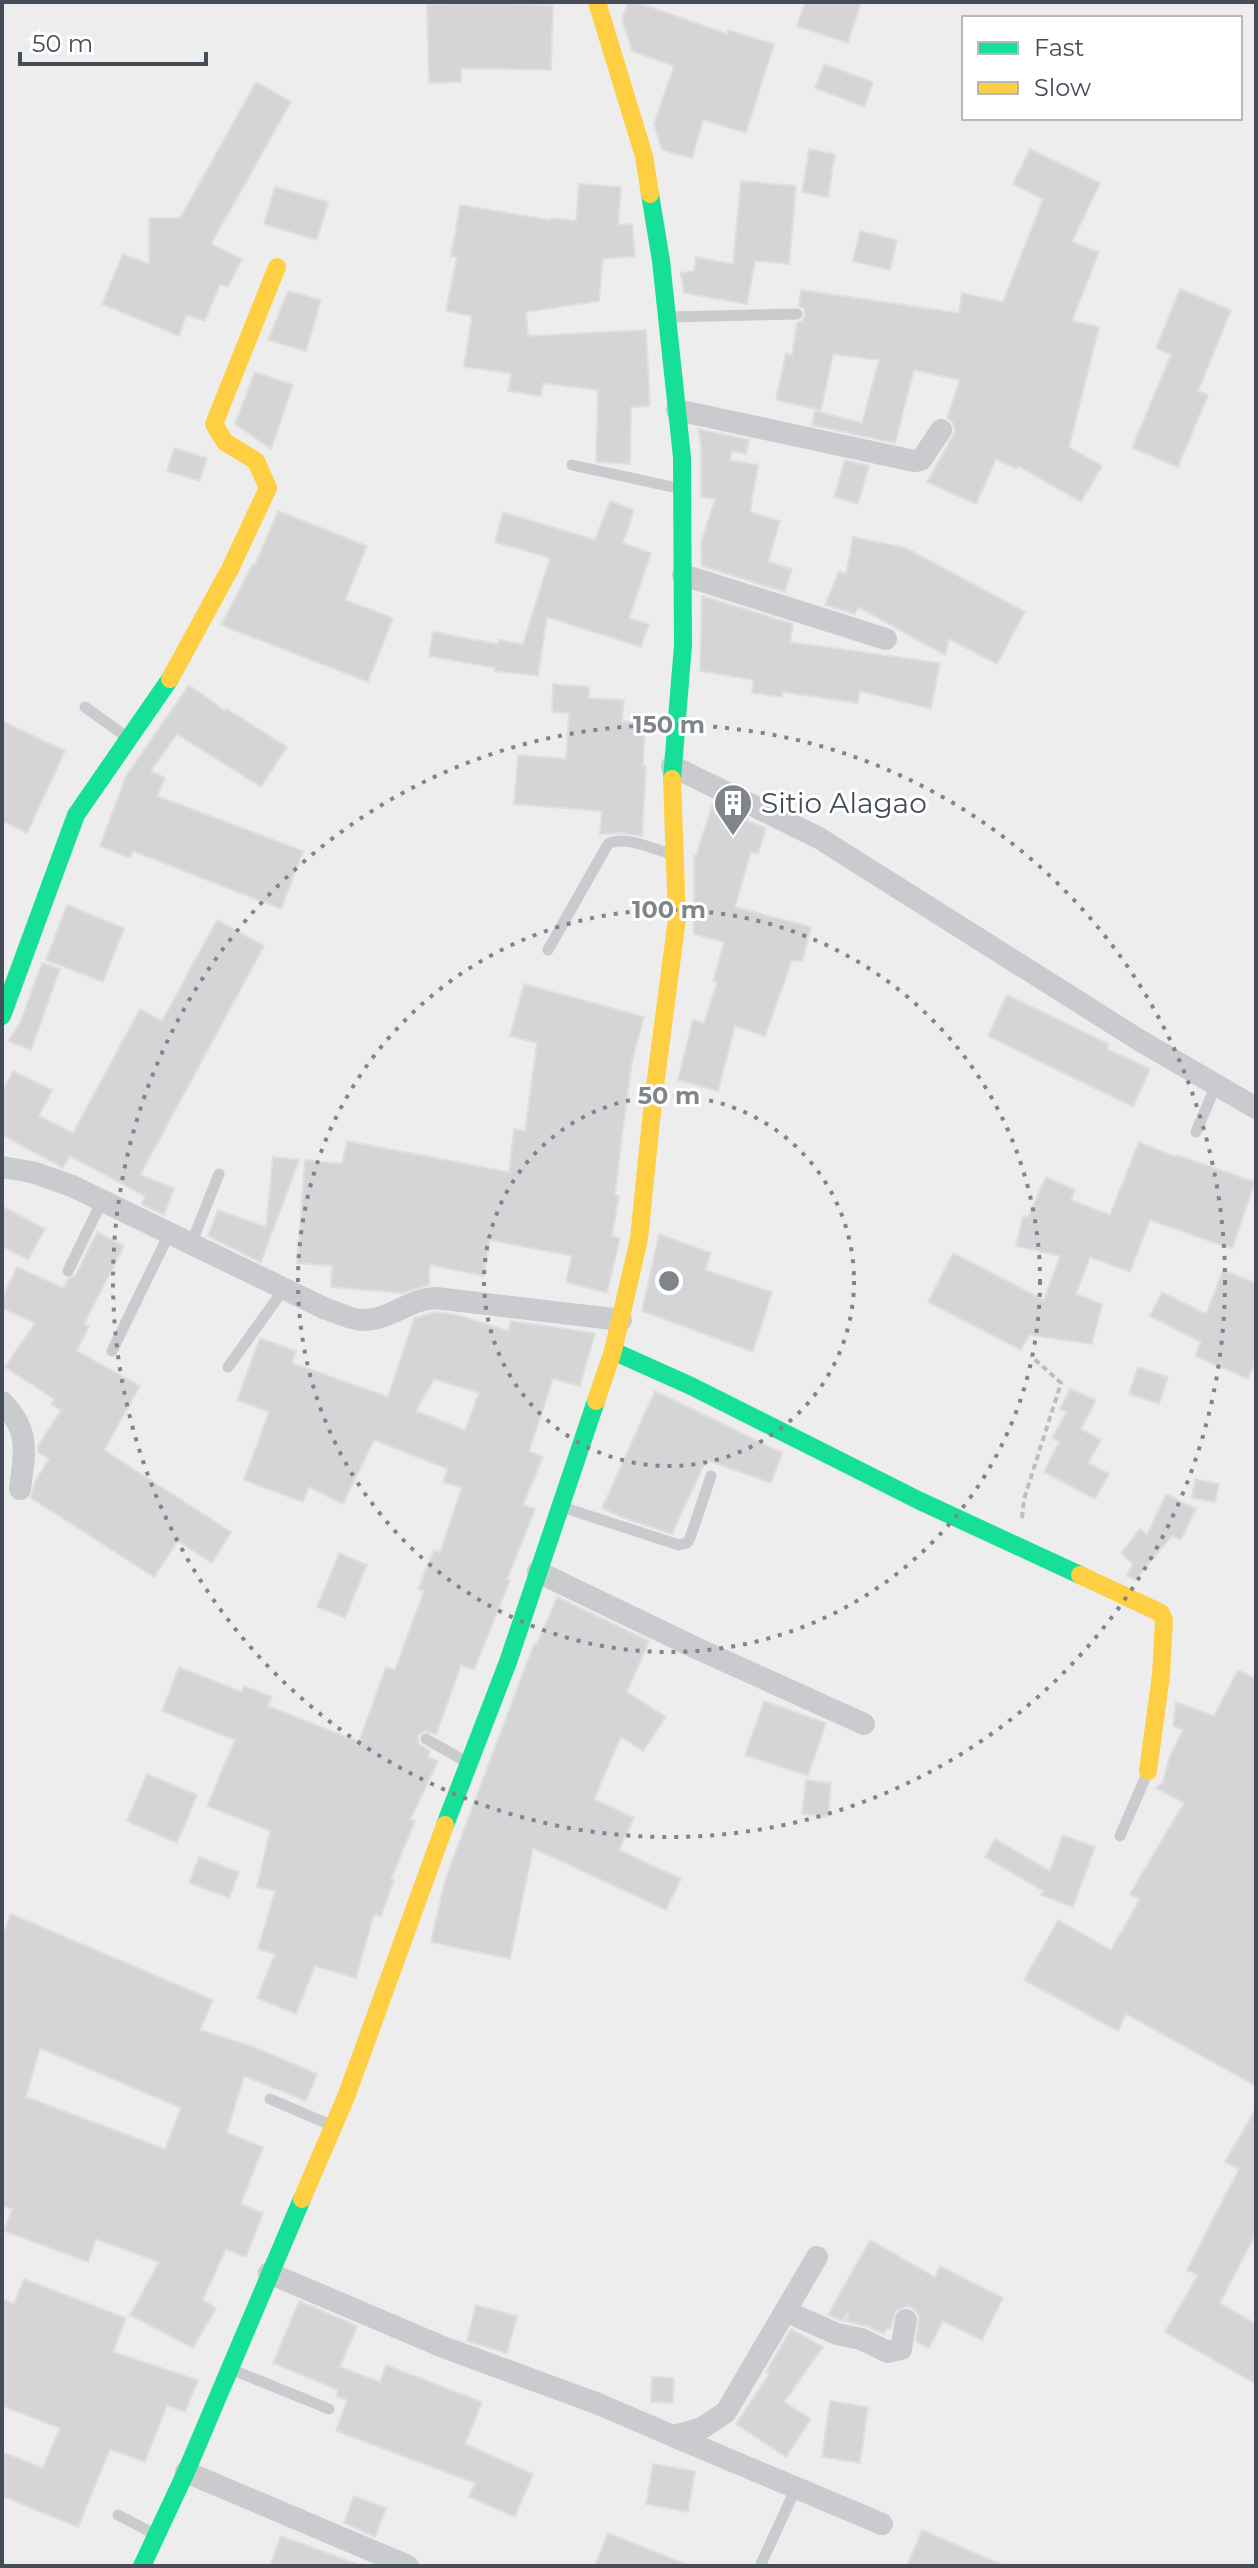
<svg xmlns="http://www.w3.org/2000/svg" width="1258" height="2568" font-family="Montserrat,sans-serif">
	<style>
		.building { fill: #d5d5d7; stroke: #dfdfe0; stroke-width: 2; fill-rule: evenodd }
		.lines { fill: none; stroke-linecap: round; stroke-linejoin: round }
		.path { stroke: #b6c2bf; stroke-width: 4; stroke-dasharray: 6 4; stroke-linecap: butt }
		.lane { stroke: #c9cbce; stroke-width: 11 }
		.street { stroke: #c9cbce; stroke-width: 22 }
		.fast { stroke: #16e098; stroke-width: 18 }
		.slow { stroke: #ffcf43; stroke-width: 18 }
		.ring { fill: none; stroke: #80858c; stroke-width: 4; stroke-dasharray: 4 8 }
		.labels { text-anchor: middle; stroke-width: 6; stroke-linejoin: round; paint-order: stroke }
		.poi-label { font-size: 28px; fill: #454d58; stroke: #fff; text-anchor: start }
		.centre { fill: #80858c; stroke: #fff; stroke-width: 4 }
		.ring-label { font-size: 24px; text-anchor: middle; font-weight: bold; fill: #80858c; stroke: #fff; stroke-width: 6; stroke-linejoin: round; paint-order: stroke }
	</style>
	<rect width="100%" height="100%" fill="#eeeded"/>
	<path class="building" d="M628,2H636L727,34L728,30L774,44L746,133L703,120L692,158L662,150L654,124L674,66L632,51L622,19Z
		M805,2H861L848,43L797,26Z
		M487,3L553,5L551,70L461,68V82L429,83L427,4Z
		M824,64L873,82L864,107L815,88Z
		M256,82L291,102L211,244L242,259L228,287L220,284L205,321L186,315L179,336L102,304L123,254L149,264V218H180Z
		M809,149L835,154L828,197L802,192Z
		M1030,149L1100,183L1072,242L1099,252L1072,321L1099,327L1069,447L1102,466L1081,502L1018,466L1017,469L996,459L976,504L927,482L955,432L953,423L947,418L960,380L914,370L895,443L812,425L815,411L862,423L879,360L833,354L821,410L776,400L786,353L792,355L797,323L802,321L805,315L804,309L799,306L801,290L959,313L962,293L1003,302L1043,199L1013,184Z
		M741,181L796,186L789,264L755,261L747,304L684,293L681,273L694,271L696,257L733,264Z
		M579,184L621,187L618,225L632,224L635,256L603,259L599,301L526,312L528,336L646,330L650,406L631,407L630,464L596,462L598,390L543,383L541,396L508,391L511,373L464,367L472,316L446,311L457,257L451,256L460,205L550,220V218L576,221Z
		M275,187L328,202L317,240L264,224Z
		M860,231L897,240L890,270L853,261Z
		M1180,289L1231,310L1198,391L1208,395L1178,467L1132,448L1171,355L1156,348Z
		M288,291L321,300L306,351L268,340Z
		M255,372L293,385L271,449L235,424Z
		M698,429L749,440L746,454L732,451L730,460L758,465L750,512L780,521L768,562L792,569L785,592L702,566L701,543L715,499L701,497V445Z
		M174,448L207,458L200,481L167,471Z
		M845,460L869,466L858,504L834,497Z
		M610,501L634,510L623,543L651,553L629,618L649,624L641,647L547,617L538,676L495,671V668L429,656L433,632L498,644L499,640L523,644L550,558L495,542L503,512L595,540Z
		M278,511L367,546L345,600L393,618L368,682L221,625L253,564L255,565Z
		M853,537L906,548L1025,612L997,664L949,639L945,655L858,607L855,614L825,605L839,571L846,574Z
		M702,596L793,624L790,642L940,663L931,709L860,691L858,703L782,692V697L752,693L754,680L700,671Z
		M553,684L589,687V698L624,700L622,721L645,723L643,766H646L642,836L623,833L600,834L602,811L514,804L518,755L566,759L569,713L552,712Z
		M189,685L225,711L227,709L287,747L261,787L177,734L151,771L165,778L157,796L303,851L281,909L133,851L130,858L100,846L126,776Z
		M2,721L65,751L27,833L2,821Z
		M713,803L748,819L747,821L766,828L758,854L751,852L735,907L811,927L802,962L792,960L765,1036L735,1026L718,1091L678,1080L693,1020L704,1023L717,982L713,981L724,942L694,934V856H696Z
		M67,905L124,928L103,982L46,960Z
		M217,920L264,946L140,1175L174,1188L164,1215L142,1204L145,1196L70,1156L63,1168L2,1135V1093L13,1071L52,1090L39,1116L73,1133L140,1009L162,1021Z
		M42,963L60,969L31,1050L8,1041L20,1023Z
		M524,984L644,1017L632,1062L623,1128L615,1195L619,1196L612,1236L620,1238L607,1293L566,1282L572,1256L490,1240L484,1276L430,1265L429,1285L403,1293L331,1287L332,1266L297,1263L305,1160L342,1164L347,1141L509,1172L514,1129L525,1131L537,1043L510,1036Z
		M1007,995L1109,1044L1107,1049L1150,1069L1133,1107L988,1036Z
		M1139,1142L1176,1157L1177,1155L1255,1182L1232,1249L1150,1220L1130,1272L1090,1257L1076,1294L1102,1304L1092,1344L1029,1335L1021,1350L928,1302L953,1253L1044,1300L1060,1256L1016,1246L1023,1216L1028,1217L1046,1177L1075,1190L1071,1200L1110,1215Z
		M273,1157L299,1160L261,1262L208,1236L218,1210L266,1227Z
		M2,1206L45,1229L28,1260L2,1246Z
		M97,1232L124,1246L84,1324L89,1326L77,1351L140,1386L104,1450L231,1532L212,1563L178,1541L154,1577L31,1498L35,1482L49,1459L38,1452V1446L61,1410L51,1404L54,1399L5,1367L35,1323L2,1308V1299L17,1267L63,1288L68,1279L76,1275Z
		M659,1234L711,1253L705,1270L772,1292L753,1352L642,1311Z
		M1223,1270L1256,1283V1361L1248,1379L1195,1356L1201,1342L1150,1316L1162,1292L1206,1314Z
		M436,1312L458,1315L508,1331L511,1321L595,1333L580,1386L553,1379L529,1451L543,1457L523,1505L535,1509L507,1579L510,1580L474,1670L461,1665L436,1735L425,1731L418,1736L419,1744L430,1751L428,1757L438,1761L410,1820L415,1821L391,1879L394,1880L381,1916L374,1914L356,1978L315,1966L296,2014L257,1998L275,1954L258,1949L275,1891L257,1887L270,1831L207,1806L235,1740L162,1711L179,1667L242,1692L244,1686L272,1697L268,1706L359,1742L386,1667L395,1670L424,1591L418,1589L434,1550L440,1552L462,1488L443,1482L448,1469L374,1440L343,1504L309,1487L303,1502L244,1480L269,1412L237,1400L260,1338L296,1351L292,1363L388,1397L414,1318ZM434,1379L479,1393L465,1430L416,1411Z
		M1138,1367L1168,1377L1159,1404L1129,1394Z
		M1070,1389L1096,1400L1081,1429L1101,1440L1088,1463L1109,1474L1095,1499L1044,1472L1059,1442L1052,1438L1067,1412L1060,1409Z
		M655,1391L782,1453L771,1483L706,1460L672,1534L624,1518L602,1508Z
		M1195,1479L1219,1484L1215,1502L1192,1498Z
		M1166,1494L1196,1509L1181,1540L1172,1536L1135,1580L1127,1576L1133,1564L1121,1553L1140,1529L1147,1535Z
		M339,1553L367,1565L345,1618L317,1607Z
		M557,1597L649,1641L627,1692L666,1717L643,1751L621,1737L594,1799L634,1818L619,1850L681,1879L666,1910L533,1848L510,1959L431,1942L445,1880L534,1644H537Z
		M1238,1670L1256,1679V2086L1126,2014L1118,2031L1024,1980L1058,1920L1111,1950L1140,1899L1130,1894L1184,1803L1156,1788L1163,1782L1169,1758L1183,1730L1173,1726L1176,1702L1214,1716Z
		M764,1701L826,1723L808,1776L745,1755Z
		M147,1774L197,1795L177,1843L127,1821Z
		M806,1780L831,1783L828,1817L802,1814Z
		M1063,1835L1095,1847L1073,1907L1041,1895L1043,1891L985,1857L995,1839L1050,1871Z
		M199,1857L239,1872L229,1898L189,1883Z
		M11,1914L213,2000L200,2030L254,2047L317,2074L306,2101L244,2076L227,2133L263,2147L241,2204L263,2213L246,2257L226,2249L203,2300L216,2308L193,2348L130,2315L159,2262L96,2239L88,2262L4,2231L12,2209L2,2205V1936ZM40,2048L181,2108L165,2149L26,2097Z
		M1256,2108V2233L1220,2303L1256,2324V2384L1165,2332L1198,2275L1187,2270L1239,2169L1225,2162Z
		M870,2240L935,2277L940,2266L1003,2298L982,2340L943,2321L929,2348L916,2342L919,2316L914,2309L908,2306L896,2311L890,2329L887,2328L884,2334L867,2326L845,2321L849,2314L847,2313L842,2321L828,2315Z
		M24,2279L126,2318L113,2352L198,2380L185,2412L167,2405L145,2462L110,2449L78,2527L2,2496V2452L43,2468L60,2428L2,2406V2299L14,2304Z
		M299,2301L357,2326L340,2367L380,2382L386,2365L482,2402L465,2444L533,2474L515,2517L469,2497L475,2483L336,2431L347,2400L336,2396L338,2390L273,2363Z
		M476,2305L517,2316L507,2353L467,2341Z
		M791,2329L823,2347L784,2402L811,2419L786,2457L736,2424L769,2374L766,2372Z
		M652,2377L674,2378L673,2403L651,2402Z
		M830,2401L868,2407L860,2463L822,2457Z
		M653,2464L695,2471L688,2512L646,2504Z
		M354,2496L386,2508L375,2537L344,2523Z
		M922,2530L1005,2566H907Z
		M608,2533L688,2565V2566H595Z
		M281,2536L357,2564V2566H270Z"/>
	<g class="lines">
		<path class="path" d="M1022,1518L1024,1499L1061,1383L1031,1356"/>
		<path class="lane" d="M671,317L797,314
			M572,465L677,488
			M85,707L128,738
			M548,950L608,844C625,835 653,849 671,854
			M1196,1132L1216,1085
			M191,1244L219,1174
			M68,1271L102,1201
			M112,1351L169,1234
			M228,1367L284,1289
			M565,1508L679,1545L687,1543L690,1538L711,1476
			M426,1739L465,1761
			M1120,1836L1147,1774
			M270,2099L333,2126
			M233,2370L329,2409
			M118,2515L156,2535
			M761,2564L795,2490"/>
		<path class="street" d="M677,410L914,461L921,460L941,430
			M683,575L886,639
			M672,766L819,838L1139,1040L1256,1108
			M2,1167L32,1172L72,1186L326,1309C337,1312 351,1320 363,1320C390,1320 409,1299 436,1298L621,1320
			M2,1402C30,1430 25,1451 20,1489
			M538,1572L696,1648L864,1724
			M269,2273L443,2347L596,2403L673,2436L702,2428L726,2412L817,2257
			M785,2311L837,2334L861,2339L888,2352L901,2349L906,2320
			M673,2436L882,2524
			M186,2472L408,2566"/>
		<path class="fast" d="M650,194L661,261L682,457L683,645L672,779
			M2,1016L76,815L170,679
			M613,1351L691,1386L920,1501L1080,1575
			M445,1825L508,1662L596,1401
			M142,2566L186,2472L302,2199"/>
		<path class="slow" d="M597,2L644,156L650,194
			M170,679L230,569L268,488L256,461L225,442L214,424L277,267
			M596,1401L613,1351L639,1239L653,1101L677,919L672,779
			M1080,1575L1161,1613L1164,1620L1161,1675L1148,1771
			M302,2199L346,2097L445,1825"/>
	</g>
	<g class="ring">
		<circle cx="669" cy="1281" r="185"/>
		<circle cx="669" cy="1281" r="371"/>
		<circle cx="669" cy="1281" r="556"/>
	</g>
	<defs>
		<symbol id="building-pin" viewBox="-11 -11 22 30"><path d="M0 17L-7.5 6A9.5 9.5 0 1 1 7.5 6Z" fill="#80858c" stroke="#fff"/><path d="M-4-6H4V6H1V3H-1V6H-4ZM-2.5-4.3h1.7v1.8h-1.7ZM.8-4.3h1.7v1.8H.8ZM-2.5-1h1.7V.8h-1.7ZM.8-1h1.7V.8H.8Z" fill="#fff"/></symbol>
	</defs>
	<g fill-rule="evenodd">
		<use href="#building-pin" x="711" y="781" width="44" height="60"/>
	</g>
	<g class="labels">
		<g class="poi-label">
			<text x="761" y="813">Sitio Alagao</text>
		</g>
	</g>
	<circle cx="669" cy="1281" r="12" class="centre"/>
	<g class="ring-label">
		<text x="669" y="733">150 m</text>
		<text x="669" y="918">100 m</text>
		<text x="669" y="1104">50 m</text>
	</g>
	<rect width="1258" height="2568" fill="none" stroke="#454d58" stroke-width="8"/>
	<rect x="962" y="16" width="280" height="104" fill="#ffffff" stroke="#b5b8bc" stroke-width="2"/>
	<rect x="978" y="42" width="40" height="12" fill="#16e098" stroke="#b5b8bc" stroke-width="2"/>
	<text x="1034" y="56" font-size="24" fill="#454d58">Fast</text>
	<rect x="978" y="82" width="40" height="12" fill="#ffcf43" stroke="#b5b8bc" stroke-width="2"/>
	<text x="1034" y="96" font-size="24" fill="#454d58">Slow</text>
	<path d="M20 52v12h186v-12" fill="none" stroke="#454d58" stroke-width="4"/>
	<text x="32" y="52" font-size="24" fill="#454d58" stroke="#ffffff" stroke-width="6" paint-order="stroke">50 m</text>
</svg>
